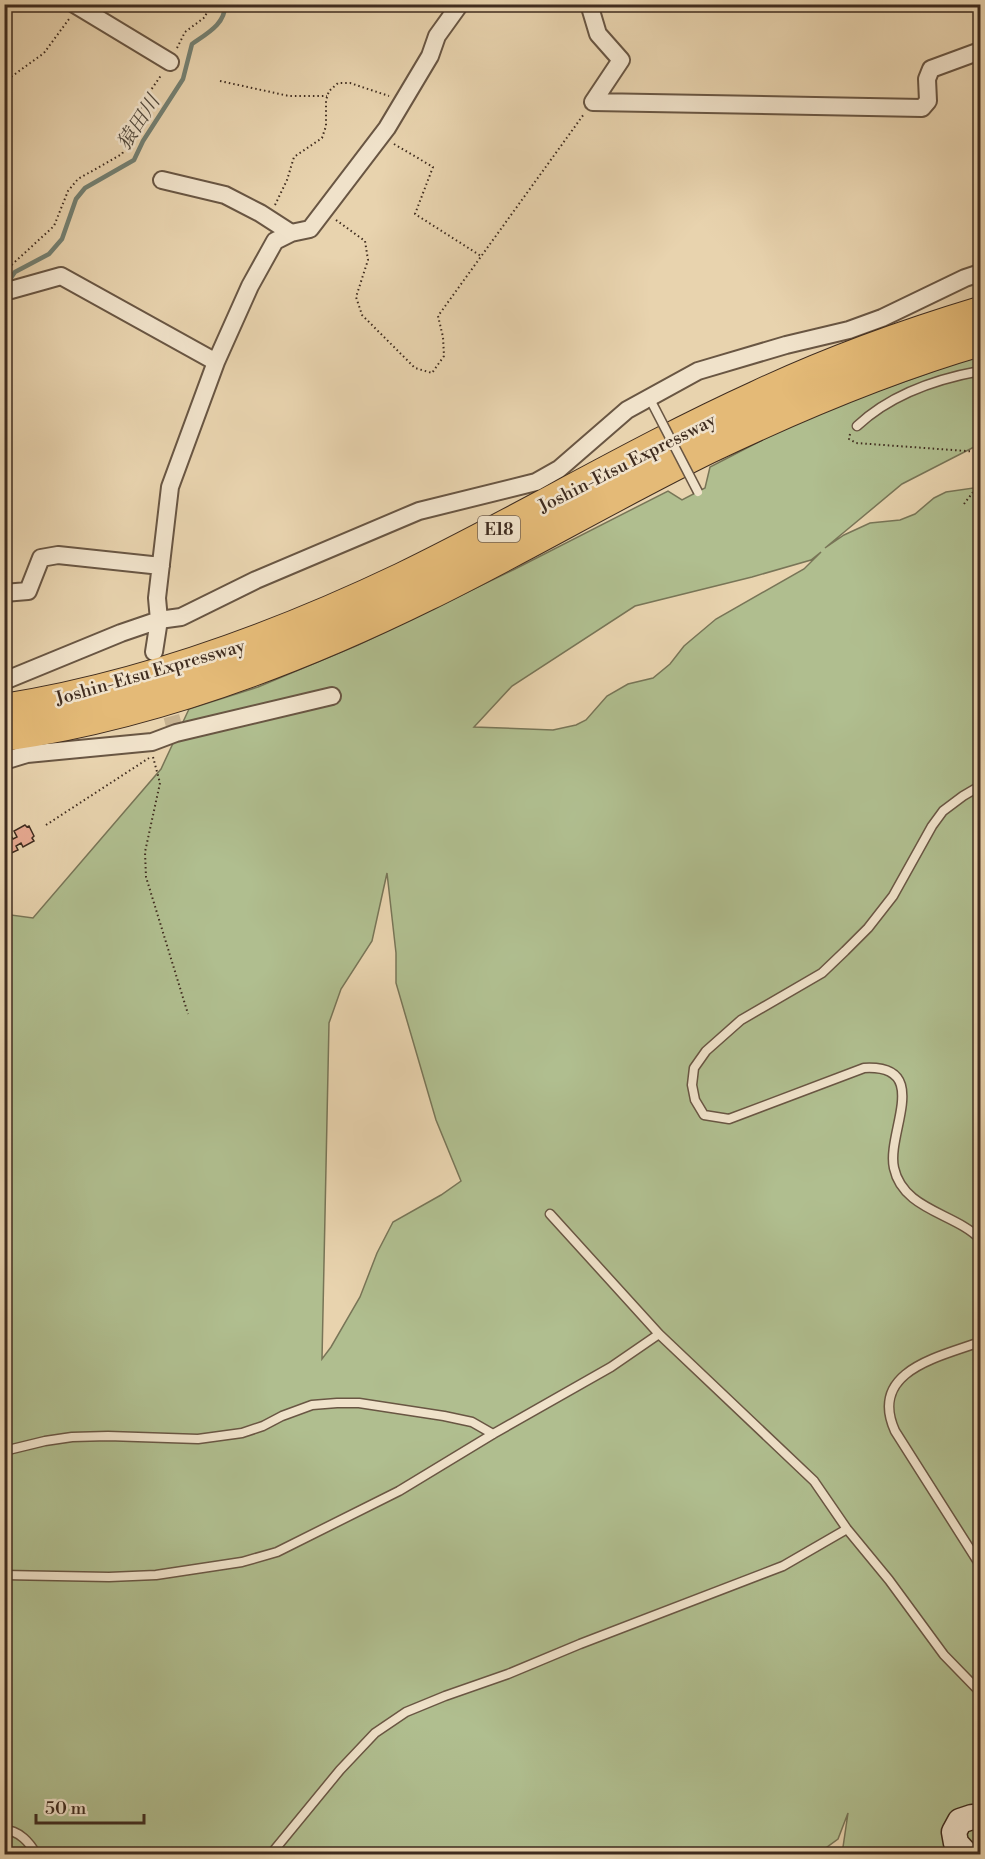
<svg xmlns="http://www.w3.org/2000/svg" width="985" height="1859" font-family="'Libre Bodoni','Noto Serif JP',serif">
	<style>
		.green { fill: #b0be8f; stroke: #787557; stroke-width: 1.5; fill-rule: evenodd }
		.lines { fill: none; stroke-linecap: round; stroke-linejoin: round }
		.stream { stroke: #748072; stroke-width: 4.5 }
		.building { fill: #e7aa92; stroke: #3f2c1f; stroke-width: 1.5 }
		.street-tunnel { stroke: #c6b291; stroke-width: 16; stroke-dasharray: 16 8; stroke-linecap: butt }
		.lane-casing { stroke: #695643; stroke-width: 11 }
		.street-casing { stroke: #695643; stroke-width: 20 }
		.secondary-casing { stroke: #3f2c1f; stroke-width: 27 }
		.highway-casing { stroke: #3f2c1f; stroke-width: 34 }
		.path { stroke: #3f2c1f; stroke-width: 2; stroke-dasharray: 1.5 3; stroke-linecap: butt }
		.lane { stroke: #f0e2ca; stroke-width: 8 }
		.street { stroke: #f0e2ca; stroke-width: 16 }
		.secondary { stroke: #f0e2ca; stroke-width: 24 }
		.highway { stroke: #e4ba77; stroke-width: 32 }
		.lane-bridge-casing { stroke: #695643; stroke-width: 11; stroke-linecap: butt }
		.lane-bridge { stroke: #f0e2ca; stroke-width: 8 }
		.labels { text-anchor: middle; stroke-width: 5; stroke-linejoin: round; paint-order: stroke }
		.shield { fill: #f0e2ca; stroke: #746352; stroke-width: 1.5 }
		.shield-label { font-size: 16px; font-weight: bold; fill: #3f2c1f }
		.street-label { font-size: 18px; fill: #3f2c1f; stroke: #f0e2ca }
		.water-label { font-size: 20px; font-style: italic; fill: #51483b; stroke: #f0e2ca }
	</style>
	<rect width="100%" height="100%" fill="#e8d3ae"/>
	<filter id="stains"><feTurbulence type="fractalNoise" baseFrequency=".00333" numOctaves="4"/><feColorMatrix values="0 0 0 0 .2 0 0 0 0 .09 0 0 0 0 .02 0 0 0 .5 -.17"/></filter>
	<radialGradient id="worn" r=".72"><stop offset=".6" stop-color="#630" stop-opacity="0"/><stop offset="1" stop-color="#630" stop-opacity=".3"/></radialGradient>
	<path class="green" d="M980,357V444L902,484L825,548L844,535L870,523L900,520L915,514L934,498L946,492L980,487V1854H842L848,1813L838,1839L819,1853L833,1854H5L4,914L33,918L161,769L189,709L258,687L358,645L515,569L668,491L682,500L705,488L710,467L813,414L962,361ZM821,552L804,569L716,619L684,646L670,664L653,678L628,684L607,696L586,720L576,725L553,730L474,727L512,686L635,606L752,577L811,560ZM387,873L396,953V983L436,1120L461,1181L441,1195L393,1222L377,1253L360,1297L331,1347L322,1359L329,1023L341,989L372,941Z"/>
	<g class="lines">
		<path class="stream" d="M6,285L15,272L49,254L62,239L76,199L85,188L134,160L143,141L183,79L192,44C206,34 226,24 225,4"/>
	</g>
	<path class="building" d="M25,825L27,827L29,826L34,836L32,838L34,841L23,847L21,843L16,846L18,850L7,855L4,850V839L11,836L13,839L17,837L14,831Z"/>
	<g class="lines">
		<path class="street-tunnel" d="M165,693L176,733"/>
		<defs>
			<path id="lane" d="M857,426C890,395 936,379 980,371
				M980,786L963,796L943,811L932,826L893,896L868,928L845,951L822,973L741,1020L706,1051L694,1068L692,1085L695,1100L704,1115L729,1119L864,1068C933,1064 886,1133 894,1168C903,1210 955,1213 980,1239
				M550,1214L659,1334L814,1481L847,1529L889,1580L944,1655L980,1692
				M980,1342C939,1357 868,1371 895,1431L980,1565
				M4,1451L45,1441L72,1437L108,1436L198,1439L242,1433L263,1426L282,1416L312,1405L337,1403H359L444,1416L472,1422L493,1434
				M4,1575L109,1577L156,1575L242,1562L277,1552L399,1491L493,1434L611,1367L659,1334
				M4,1830C19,1830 30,1843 36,1854
				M271,1854L340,1770L375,1733L406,1712L445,1696L508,1674L580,1644L783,1566L847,1529"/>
			<path id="street" d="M74,4L170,62
				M589,4L598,34L621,60L593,102L922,108L928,101L927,79L931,69L980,51
				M162,180L225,195L260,213L291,233
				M4,286L11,290L61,276L216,362
				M4,593L28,591L41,558L58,555L161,566
				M154,652L159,620L157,598L170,487L216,362L250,286L275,241L291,233L310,229L387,128L430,56L437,36L460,4
				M4,681L121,633L159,620L181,617L256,580L419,511L536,482L559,469L627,410L698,371L786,345L849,330L882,318L965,278L980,273
				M4,761L27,754L152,742L176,733L332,696"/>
			<path id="secondary" d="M966,1854L956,1843L954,1832L960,1821L972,1817H980"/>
			<path id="highway" d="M4,710C143,688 276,639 402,579C522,521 636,452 757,397C829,363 904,336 980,313
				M4,735C151,714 294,660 426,595C522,548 613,494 709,447C797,405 887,367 980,340"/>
		</defs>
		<use href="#lane" class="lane-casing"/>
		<use href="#street" class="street-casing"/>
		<use href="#secondary" class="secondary-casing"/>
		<use href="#highway" class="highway-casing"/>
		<path class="path" d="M177,48L185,32L205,17L210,4
			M220,81L289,96H327
			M4,82L44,53L69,19
			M394,144L433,167L415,214L481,256
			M275,205L287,180L294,157L322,138L326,126V100L329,91L338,83H350L389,96
			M336,220L365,241L368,260L356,297L362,315L415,368L432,373L444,356L443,337L438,316L584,114
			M5,271L54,226L68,191L78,179L122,154L140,118L142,103L162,74
			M850,434L849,439L856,443L980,452
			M964,504L980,483
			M153,757L160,783L145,852L146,877L188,1014
			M46,825L149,758"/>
		<use href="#lane" class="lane"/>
		<use href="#street" class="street"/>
		<use href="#secondary" class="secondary"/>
		<use href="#highway" class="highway"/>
		<defs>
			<path id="lane-bridge" d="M653,405L698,492"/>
		</defs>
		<use href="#lane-bridge" class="lane-bridge-casing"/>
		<use href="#lane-bridge" class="lane-bridge"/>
	</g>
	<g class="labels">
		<rect class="shield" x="478" y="516" width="42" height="26" rx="4.5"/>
		<g class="shield-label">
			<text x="499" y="535">E18</text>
		</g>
		<g class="street-label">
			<text transform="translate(627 463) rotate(-27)" y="6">Joshin-Etsu Expressway</text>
			<text transform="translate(150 672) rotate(-16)" y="6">Joshin-Etsu Expressway</text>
		</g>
		<g class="water-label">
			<text transform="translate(138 122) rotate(-57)" y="7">猿田川</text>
		</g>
	</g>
	<rect width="985" height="1859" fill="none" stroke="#e8d3ae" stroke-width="24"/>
	<rect x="6" y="6" width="973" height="1847" fill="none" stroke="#3f2c1f" stroke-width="3"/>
	<rect x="12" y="12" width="961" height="1835" fill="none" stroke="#3f2c1f" stroke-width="1.5"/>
	<path d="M36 1814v9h108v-9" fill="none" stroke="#3f2c1f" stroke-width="3"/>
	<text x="45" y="1814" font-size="18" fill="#3f2c1f" stroke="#f0e2ca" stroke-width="4.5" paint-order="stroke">50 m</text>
	<rect width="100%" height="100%" filter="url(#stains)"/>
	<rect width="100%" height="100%" fill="url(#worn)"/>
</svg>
